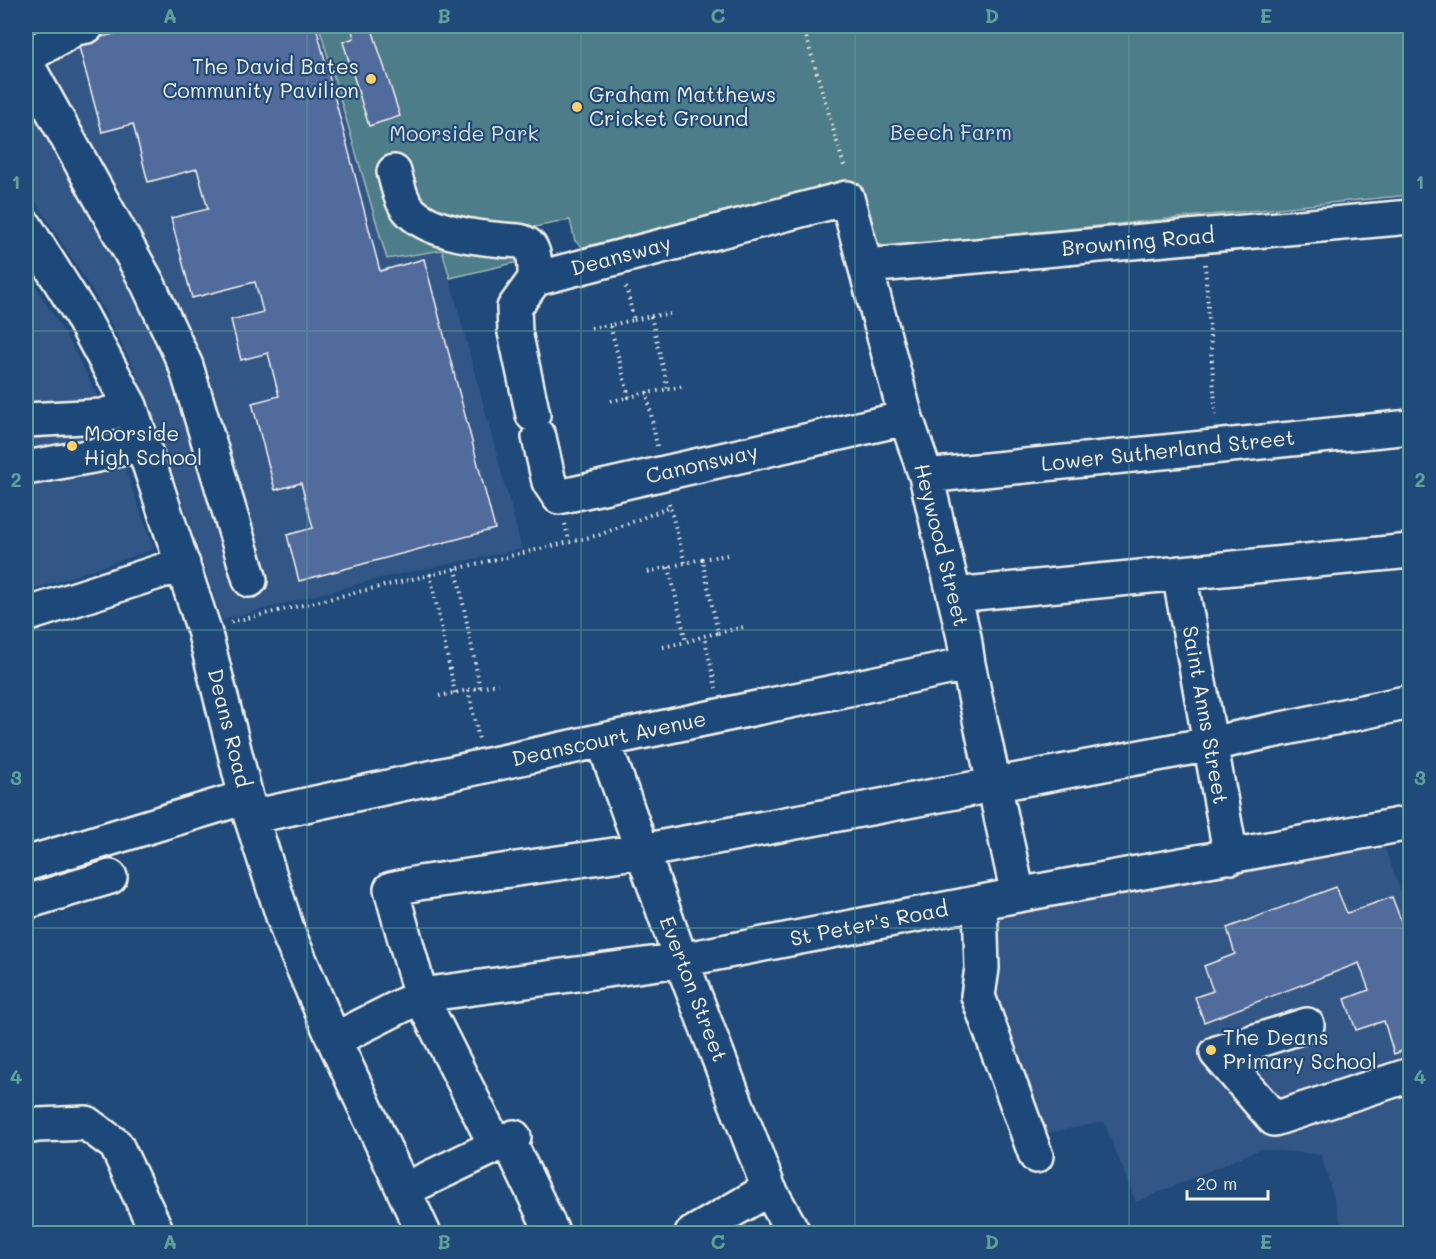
<svg xmlns="http://www.w3.org/2000/svg" width="1436" height="1259" font-family="Mali,sans-serif">
	<style>
		.built { fill: #325786 }
		.green { fill: #4d7d88; stroke: #a0b7b8; stroke-width: 1.5 }
		.building { fill: #516c9c; stroke: #f4f1e8; stroke-width: 1.5 }
		.lines { fill: none; stroke-linecap: round; stroke-linejoin: round }
		.minor-casing { stroke: #f4f1e8; stroke-width: 38 }
		.path { stroke: #f4f1e8; stroke-width: 4; stroke-dasharray: 1.5 4.5; stroke-linecap: butt }
		.minor { stroke: #1f4a7a; stroke-width: 33 }
		.grid { fill: none; stroke: #5fa199; stroke-width: 1.5; stroke-opacity: 0.55 }
		.poi-dot { fill: #ffd166; stroke: #1f4a7a; stroke-width: 2 }
		.labels { text-anchor: middle; stroke-width: 4.5; stroke-linejoin: round; paint-order: stroke }
		.poi-label { font-size: 21px; fill: #f4f1e8; stroke: #1f4a7a; text-anchor: start }
		.park-label { font-size: 21px; fill: #dbe0da; stroke: #1f4a7a }
		.street-label { font-size: 21px; fill: #f4f1e8; stroke: #1f4a7a }
		.neatline { fill: none; stroke: #5fa199; stroke-width: 2 }
		.grid-label { font-size: 20px; text-anchor: middle; font-weight: bold; fill: #5fa199 }
	</style>
	<rect width="100%" height="100%" fill="#1f4a7a"/>
	<filter id="ink" filterUnits="userSpaceOnUse"><feTurbulence type="fractalNoise" baseFrequency=".0167" numOctaves="2"/><feDisplacementMap in="SourceGraphic" scale="12" xChannelSelector="R" yChannelSelector="G"/><feConvolveMatrix kernelMatrix="1 2 1 2 8 2 1 2 1" color-interpolation-filters="sRGB"/></filter>
	<g filter="url(#ink)">
		<path class="built" d="M44,26H319L387,259L442,250L522,549L381,578L222,620L167,454L137,374L103,308L26,186V31Z
			M26,271L71,344L102,405L154,549L26,592Z
			M1384,846L1410,916V1233H1344L1321,1155L1261,1149L1136,1202L1104,1122L1043,1134L992,1004L990,917Z"/>
		<path class="green" d="M319,26H1410V195L885,247L872,241L853,183L583,247L575,241L570,220L520,230L527,260L450,278L442,250L387,259Z"/>
		<path class="building" d="M145,26H316L380,271L424,259L495,529L299,581L287,535L313,528L301,483L275,490L252,403L279,396L268,353L241,360L231,320L263,312L255,282L192,298L171,218L208,209L197,169L148,182L133,124L102,132L78,43Z
			M351,26H371L400,116L369,126L343,42L354,38Z
			M1336,887L1347,913L1392,897L1410,944V1048L1394,1054L1384,1021L1356,1030L1345,999L1369,990L1359,963L1204,1022L1195,997L1213,991L1204,966L1235,954L1227,928Z"/>
		<g class="lines">
			<defs>
				<path id="minor" d="M26,57L76,28L87,26
					M26,63L148,284L186,366L250,580
					M394,172C398,185 400,200 409,210C428,232 477,238 504,240C513,241 523,239 530,247C536,256 535,269 535,279
					M26,227L80,313L130,406L204,630L251,817L289,935L334,1040L424,1234
					M866,266L1410,217
					M533,415L515,332L514,308L535,279L847,198L906,418L926,476L964,637L968,664L1018,895
					M26,420L103,416L130,406
					M539,437L549,482L559,497L906,418
					M26,468L98,455L143,443
					M926,476L1410,427
					M1179,573L1231,857
					M954,595L1410,551
					M26,615L183,564
					M603,740L681,960L769,1189L794,1234
					M251,817L603,740L968,664
					M26,864L246,797
					M26,902L110,877
					M980,902L982,968L978,996L1036,1156
					M1307,1025L1217,1053L1274,1119L1410,1075
					M334,1040L405,1004L436,993L681,960L1018,895L1410,823
					M26,1127L38,1125L86,1123L116,1145L158,1234
					M508,1139L553,1234
					M496,1146L421,997L391,889L419,883L642,851L1210,744L1410,702
					M404,1190L514,1137
					M692,1234L769,1189"/>
			</defs>
			<use href="#minor" class="minor-casing"/>
			<path class="path" d="M803,26L845,169
				M1205,264L1216,418
				M626,287L634,320L610,325L629,397L647,393L657,446
				M651,316L670,314
				M634,320L651,316L668,389L647,393
				M591,328L610,325
				M668,389L685,386
				M611,401L629,397
				M669,503L685,563L702,559L718,633L704,636L716,688
				M565,524L569,541
				M702,559L727,555
				M669,567L686,642L704,636
				M456,568L480,688
				M648,572L685,563
				M430,574L455,693
				M231,622L599,535L670,507
				M718,633L744,627
				M663,647L686,642
				M468,690L479,739
				M439,696L498,684"/>
			<use href="#minor" class="minor"/>
		</g>
	</g>
	<path class="grid" d="M307,26V1234M581,26V1234M855,26V1234M1129,26V1234M26,331H1410M26,630H1410M26,928H1410"/>
	<g class="poi-dot">
		<circle cx="371" cy="79" r="6"/>
		<circle cx="577" cy="107" r="6"/>
		<circle cx="72" cy="446" r="6"/>
		<circle cx="1211" cy="1050" r="6"/>
	</g>
	<g class="labels">
		<g class="poi-label">
			<text x="359" y="74" text-anchor="end">The David Bates<tspan x="359" dy="24">Community Pavilion</tspan></text>
			<text x="589" y="102">Graham Matthews<tspan x="589" dy="24">Cricket Ground</tspan></text>
			<text x="84" y="441">Moorside<tspan x="84" dy="24">High School</tspan></text>
			<text x="1223" y="1045">The Deans<tspan x="1223" dy="24">Primary School</tspan></text>
		</g>
		<g class="park-label">
			<text x="951" y="140">Beech Farm</text>
			<text x="464" y="141">Moorside Park</text>
		</g>
		<g class="street-label">
			<text transform="translate(1138 242) rotate(-5)" y="7">Browning Road</text>
			<text transform="translate(621 256) rotate(-15)" y="7">Deansway</text>
			<text transform="translate(1168 451) rotate(-6)" y="7">Lower Sutherland Street</text>
			<text transform="translate(702 464) rotate(-13)" y="7">Canonsway</text>
			<text transform="translate(941 545) rotate(76)" y="7">Heywood Street</text>
			<text transform="translate(1205 715) rotate(80)" y="7">Saint Anns Street</text>
			<text transform="translate(229 728) rotate(76)" y="7">Deans Road</text>
			<text transform="translate(609 739) rotate(-12)" y="7">Deanscourt Avenue</text>
			<text transform="translate(869 924) rotate(-11)" y="7">St Peter's Road</text>
			<text transform="translate(693 989) rotate(69)" y="7">Everton Street</text>
		</g>
	</g>
	<rect width="1436" height="1259" fill="none" stroke="#1f4a7a" stroke-width="66"/>
	<path d="M1187 1190v9h81v-9" fill="none" stroke="#f4f1e8" stroke-width="3"/>
	<text x="1196" y="1190" font-size="18" fill="#f4f1e8" stroke="#1f4a7a" stroke-width="4.5" paint-order="stroke">20 m</text>
	<rect x="33" y="33" width="1370" height="1193" class="neatline"/>
	<g class="grid-label">
		<text x="170" y="23">A</text>
		<text x="444" y="23">B</text>
		<text x="718" y="23">C</text>
		<text x="992" y="23">D</text>
		<text x="1266" y="23">E</text>
		<text x="16" y="189">1</text>
		<text x="1420" y="189">1</text>
		<text x="16" y="487">2</text>
		<text x="1420" y="487">2</text>
		<text x="16" y="785">3</text>
		<text x="1420" y="785">3</text>
		<text x="16" y="1084">4</text>
		<text x="1420" y="1084">4</text>
		<text x="170" y="1249">A</text>
		<text x="444" y="1249">B</text>
		<text x="718" y="1249">C</text>
		<text x="992" y="1249">D</text>
		<text x="1266" y="1249">E</text>
	</g>
</svg>
